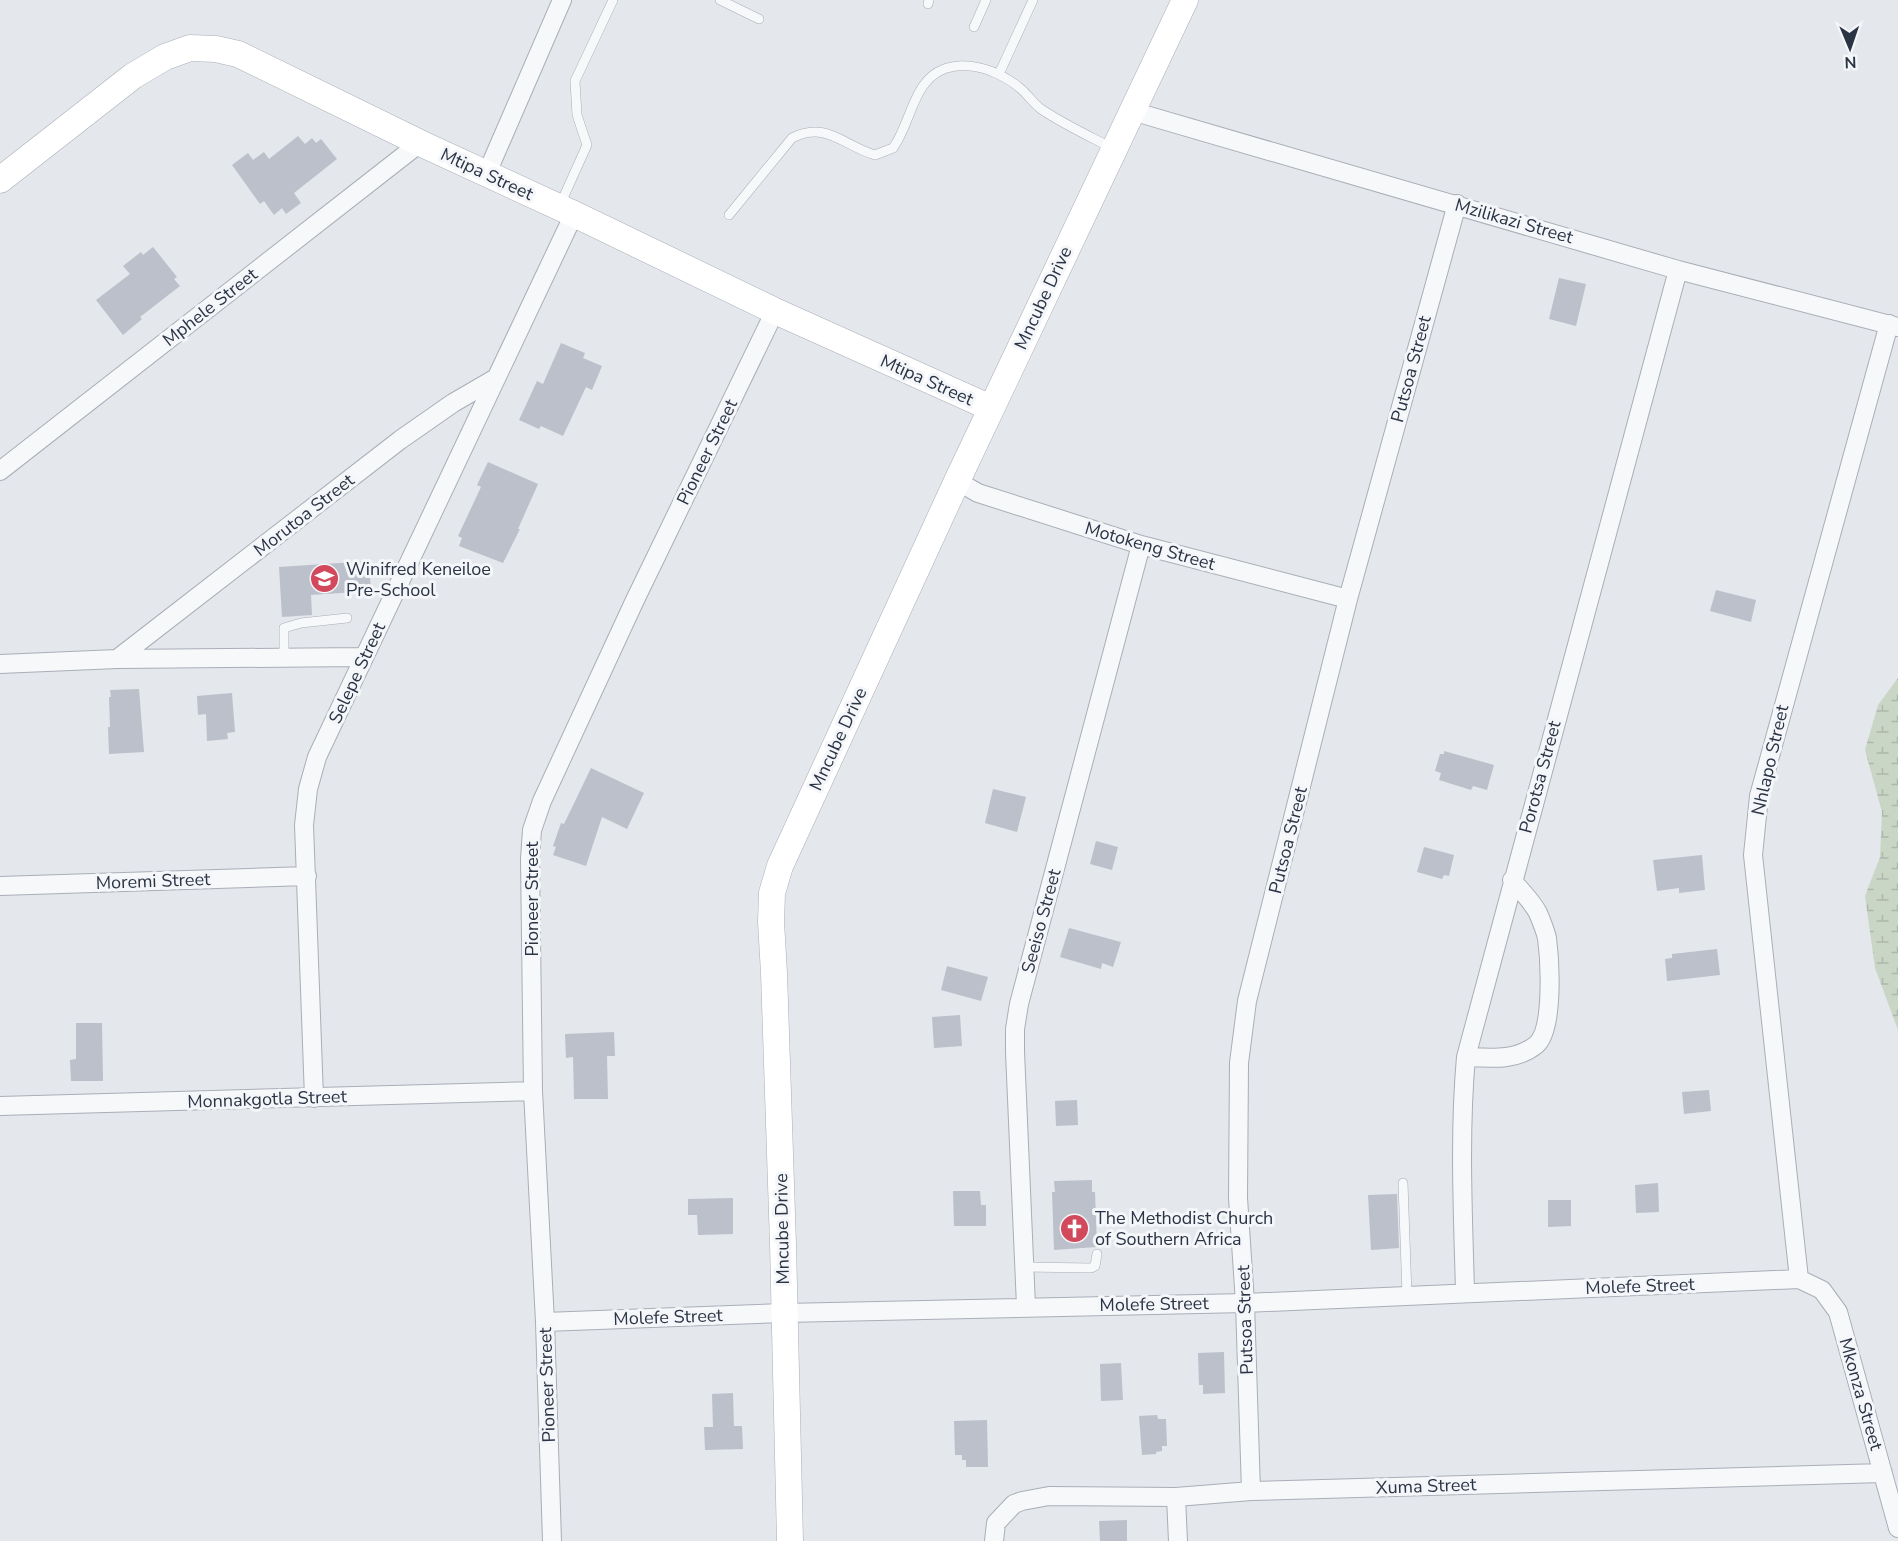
<svg xmlns="http://www.w3.org/2000/svg" width="1898" height="1541" font-family="'Nunito Sans',sans-serif">
	<style>
		.wetland { fill: url(#wetland-marsh) }
		.building { fill: #bbc0ca }
		.lines { fill: none; stroke-linecap: round; stroke-linejoin: round }
		.lane-casing { stroke: #a9aeb7; stroke-width: 10 }
		.street-casing { stroke: #a9aeb7; stroke-width: 20 }
		.secondary-casing { stroke: #a9aeb7; stroke-width: 27 }
		.lane { stroke: #f7f8fa; stroke-width: 9 }
		.street { stroke: #f7f8fa; stroke-width: 18 }
		.secondary { stroke: #fff; stroke-width: 26 }
		.labels { text-anchor: middle; stroke-width: 6; stroke-linejoin: round; paint-order: stroke }
		.street-label { font-size: 18px; fill: #2b3445; stroke: #f4f6f9 }
		.poi-label { font-size: 18px; fill: #2b3445; stroke: #f4f6f9; text-anchor: start }
	</style>
	<defs>
		<pattern id="wetland-marsh" width="20" height="14" patternUnits="userSpaceOnUse" patternTransform="scale(1.5)"><rect width="20" height="14" fill="#c9d6c5"/><path d="M1 5h8M5 5V1M11 12h8M15 12V8" fill="none" stroke="#adb8ab"/></pattern>
	</defs>
	<rect width="100%" height="100%" fill="#e4e7ec"/>
	<path class="wetland" d="M1898,678V1030L1875,968L1865,896L1880,857L1882,812L1865,750L1878,705Z"/>
	<path class="building" d="M298,136L305,144L312,138L316,143L321,139L337,159L294,193L301,203L286,214L282,208L274,215L264,201L260,204L232,165L248,153L253,160L264,152L269,159Z
		M153,247L177,277L174,279L180,286L140,317L142,319L123,335L96,300L130,274L123,266L141,252L143,255Z
		M1559,278L1586,284L1576,326L1549,319Z
		M561,343L585,353L583,358L602,366L592,390L586,387L563,436L541,426L539,429L519,420L537,381L543,384Z
		M488,462L538,484L518,529H520L503,563L459,546L462,538L458,536L481,487L477,485Z
		M369,561L371,591L311,595L312,615L282,617L279,567Z
		M1716,590L1756,600L1751,622L1710,611Z
		M139,689L144,752L109,754L108,727H110L109,697H111L110,690Z
		M232,693L235,732L227,733L228,739L207,741L206,714L198,715L197,696Z
		M1444,751L1494,765L1487,790L1473,786L1471,790L1439,780L1441,773L1435,771L1440,754H1444Z
		M591,768L644,793L627,829L602,817L586,866L553,855L556,847L553,846L561,823L564,824Z
		M993,789L1026,797L1017,832L985,823Z
		M1096,841L1118,847L1112,870L1090,864Z
		M1424,847L1454,855L1449,876L1444,875L1442,879L1417,872Z
		M1702,855L1705,890L1679,893V888L1657,891L1653,860Z
		M1069,928L1121,942L1113,967L1102,963L1101,969L1060,957Z
		M1717,949L1720,975L1667,981L1665,959L1672,958V954Z
		M947,966L988,977L981,1001L941,990Z
		M960,1015L962,1046L934,1048L932,1017Z
		M76,1023H102L103,1081H71L70,1060L76,1059Z
		M614,1032L615,1056H607L608,1099H574L573,1057L566,1058L565,1034Z
		M1709,1090L1711,1111L1684,1114L1682,1092Z
		M1077,1100L1078,1125L1056,1126L1055,1101Z
		M1092,1180V1192H1095L1097,1247L1054,1250L1052,1192H1055L1054,1181Z
		M1658,1183L1659,1212L1636,1213L1635,1185Z
		M953,1191H980L981,1205H986V1226H954Z
		M1397,1194L1399,1248L1371,1250L1368,1195Z
		M733,1198V1234L698,1235L697,1215H688V1199Z
		M1548,1200H1571V1226L1548,1227Z
		M1224,1352L1225,1393L1203,1394V1385H1199L1198,1353Z
		M1121,1363L1123,1400L1101,1401L1100,1364Z
		M733,1393L734,1426H742L743,1449L705,1450L704,1427H713L712,1394Z
		M1157,1415L1158,1419H1166L1167,1446H1162V1451L1156,1452V1454L1142,1455L1139,1416Z
		M987,1420L988,1467H966V1460H962V1455H955L954,1421Z
		M1127,1520V1541H1100L1099,1521Z"/>
	<g class="lines">
		<defs>
			<path id="lane" d="M720,0L759,19
				M928,4L929,0
				M974,27L986,0
				M999,74L1033,0
				M560,205L587,145L577,115L575,81L613,0
				M729,215L792,138C827,121 842,145 875,155L893,148C906,130 910,105 923,86C946,52 995,66 1021,89C1028,95 1033,103 1041,109C1063,124 1089,136 1114,149
				M284,658V628L301,623L347,618
				M1403,1183L1407,1295
				M1025,1267L1091,1268L1095,1266L1097,1254"/>
			<path id="street" d="M1132,111L1678,270L1898,327
				M487,173L562,0
				M0,471L420,143
				M957,481L978,493L1141,545L1348,599
				M117,659L400,440L453,403L496,378
				M0,664L117,659L363,657
				M0,886L307,876
				M1466,1057C1491,1058 1516,1061 1536,1045C1554,1030 1550,961 1547,938C1545,930 1541,920 1538,913C1532,901 1520,890 1512,880
				M314,1098L304,825L308,789L317,757L574,214
				M0,1106L533,1091
				M1799,1279L1753,855L1759,796L1889,324
				M1465,1292C1463,1214 1459,1135 1466,1057L1678,270
				M1026,1306L1015,1052V1029L1019,1004L1141,545
				M545,1322L784,1313L1245,1303L1799,1279L1822,1290L1838,1312L1898,1528
				M1251,1491L1245,1303L1238,1198L1239,1063L1247,1001L1348,599L1457,204
				M1176,1497L1178,1541
				M552,1541L545,1322L533,1091L530,859L532,830L542,801L635,600L775,311
				M994,1541L996,1523L1014,1504L1022,1501L1049,1496L1176,1497L1251,1491L1883,1473"/>
			<path id="secondary" d="M0,180L133,76L165,57L190,48L216,49L238,54L420,143L574,214L775,311L991,408
				M790,1541L783,1244L774,973L771,922L772,893L780,866L957,481L1185,0"/>
		</defs>
		<use href="#lane" class="lane-casing"/>
		<use href="#street" class="street-casing"/>
		<use href="#secondary" class="secondary-casing"/>
		<use href="#lane" class="lane"/>
		<use href="#street" class="street"/>
		<use href="#secondary" class="secondary"/>
	</g>
	<defs>
		<symbol id="school-disc" viewBox="-11 -11 22 22"><circle r="9.5" fill="#d1495b" stroke="#f4f6f9"/><path d="M0-5L7-2L0 1L-7-2ZM-4 1L0 2.5L4 1V4Q0 6-4 4Z" fill="#fff"/></symbol>
		<symbol id="church-disc" viewBox="-11 -11 22 22"><circle r="9.5" fill="#d1495b" stroke="#f4f6f9"/><path d="M-1.2-6h2.4v3.5h3.3v2.4h-3.3V6h-2.4V-.1h-3.3v-2.4h3.3Z" fill="#fff"/></symbol>
	</defs>
	<g fill-rule="evenodd">
		<use href="#school-disc" x="308" y="562" width="33" height="33"/>
		<use href="#church-disc" x="1058" y="1212" width="33" height="33"/>
	</g>
	<g class="labels">
		<g class="street-label">
			<text transform="translate(487 174) rotate(25)" y="6">Mtipa Street</text>
			<text transform="translate(1514 221) rotate(16)" y="6">Mzilikazi Street</text>
			<text transform="translate(1043 298) rotate(-65)" y="6">Mncube Drive</text>
			<text transform="translate(210 307) rotate(-38)" y="6">Mphele Street</text>
			<text transform="translate(1411 369) rotate(-75)" y="6">Putsoa Street</text>
			<text transform="translate(927 380) rotate(24)" y="6">Mtipa Street</text>
			<text transform="translate(707 452) rotate(-64)" y="6">Pioneer Street</text>
			<text transform="translate(304 515) rotate(-38)" y="6">Morutoa Street</text>
			<text transform="translate(1150 546) rotate(16)" y="6">Motokeng Street</text>
			<text transform="translate(357 673) rotate(-65)" y="6">Selepe Street</text>
			<text transform="translate(838 739) rotate(-65)" y="6">Mncube Drive</text>
			<text transform="translate(1770 760) rotate(-77)" y="6">Nhlapo Street</text>
			<text transform="translate(1540 777) rotate(-75)" y="6">Porotsa Street</text>
			<text transform="translate(1288 840) rotate(-76)" y="6">Putsoa Street</text>
			<text transform="translate(153 881) rotate(-2)" y="6">Moremi Street</text>
			<text transform="translate(532 899) rotate(-90)" y="6">Pioneer Street</text>
			<text transform="translate(1041 921) rotate(-75)" y="6">Seeiso Street</text>
			<text transform="translate(267 1099) rotate(-2)" y="6">Monnakgotla Street</text>
			<text transform="translate(782 1229) rotate(-91)" y="6">Mncube Drive</text>
			<text transform="translate(1640 1286) rotate(-2)" y="6">Molefe Street</text>
			<text transform="translate(1154 1304) rotate(-1)" y="6">Molefe Street</text>
			<text transform="translate(668 1317) rotate(-2)" y="6">Molefe Street</text>
			<text transform="translate(1245 1320) rotate(-92)" y="6">Putsoa Street</text>
			<text transform="translate(547 1385) rotate(-92)" y="6">Pioneer Street</text>
			<text transform="translate(1861 1394) rotate(74)" y="6">Mkonza Street</text>
			<text transform="translate(1426 1486) rotate(-2)" y="6">Xuma Street</text>
		</g>
		<g class="poi-label">
			<text x="346" y="575">Winifred Keneiloe<tspan x="346" dy="21">Pre-School</tspan></text>
			<text x="1095" y="1224">The Methodist Church<tspan x="1095" dy="21">of Southern Africa</tspan></text>
		</g>
	</g>
	<g transform="translate(1850 48) rotate(178)" stroke="#f4f6f9" stroke-width="4.5" paint-order="stroke">
	<path d="M0-4.5L10 22L0 15L-10 22Z" fill="#2b3445"/>
	<text y="-9" font-size="16" font-weight="bold" text-anchor="middle" fill="#2b3445">N</text>
	</g>
</svg>
